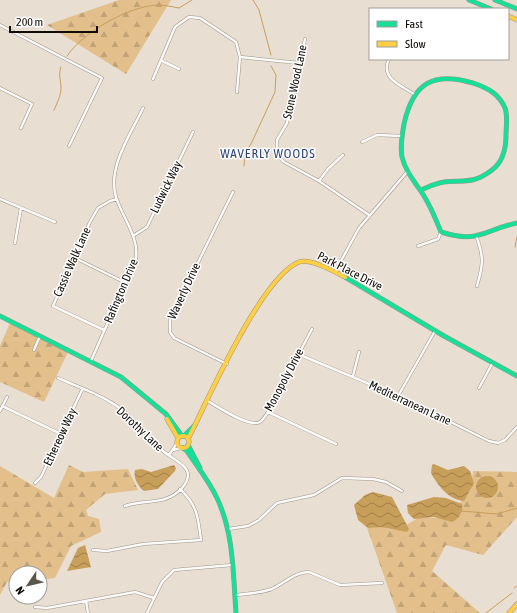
<svg xmlns="http://www.w3.org/2000/svg" width="517" height="613" font-family="'Asap Condensed',sans-serif">
	<style>
		.forest { fill: url(#forest-firs) }
		.water { fill: url(#water-waves) }
		.lines { fill: none; stroke-linecap: round; stroke-linejoin: round }
		.stream { stroke: #c89e5b; stroke-width: 1 }
		.street-casing { stroke: #9d958b; stroke-width: 3.5 }
		.fast-casing { stroke: #9d958b; stroke-width: 5 }
		.slow-casing { stroke: #9d958b; stroke-width: 5 }
		.street { stroke: #fcfaf8; stroke-width: 2.5 }
		.fast { stroke: #16e098; stroke-width: 4 }
		.slow { stroke: #ffcf43; stroke-width: 4 }
		.labels { text-anchor: middle; stroke-width: 3; stroke-linejoin: round; paint-order: stroke }
		.street-label { font-size: 12px; fill: #110b05; stroke: #fff }
		.neighbourhood-label { font-size: 13px; letter-spacing: 1px; fill: #2c427b; stroke: #fff }
	</style>
	<defs>
		<pattern id="forest-firs" width="22" height="20" patternUnits="userSpaceOnUse"><rect width="22" height="20" fill="#e3bf8c"/><path d="M5 1l3.5 6h-7zM16 11l3.5 6h-7z" fill="#c2a377"/></pattern>
		<pattern id="water-waves" width="16" height="10" patternUnits="userSpaceOnUse"><rect width="16" height="10" fill="#c89e5b"/><path d="M0 5q4-4 8 0t8 0" fill="none" stroke="#a17f49"/></pattern>
	</defs>
	<rect width="100%" height="100%" fill="#e8ded1"/>
	<path class="forest" d="M119,0H171L126,74L47,25Z
		M10,323L68,352L44,402L0,382V346Z
		M69,465L83,472L128,469L138,490L105,494L86,510L88,516L99,519L101,532L71,546L55,578L40,580V573H16V582H7L0,595V466L54,498Z
		M473,471L517,472V517L483,555L446,545L432,571L480,613H397L364,519L389,529L398,530L418,518H436L464,500L471,488Z"/>
	<path class="water" d="M434,464L448,470L464,466L470,471L474,483L464,501C449,500 438,486 431,473L432,465Z
		M174,465L176,468L175,471L158,489L144,491C138,486 133,478 135,470L142,469L151,472Z
		M476 487a11 11 0 1 1 22 0a11 11 0 1 1-22 0Z
		M373,492L392,497L409,529L407,532L381,527L368,528L358,520L354,505L365,495Z
		M434,497L446,498L462,504C464,512 458,519 452,522L434,517L414,519L408,513L407,505Z
		M85,545L91,567L67,571L78,548Z"/>
	<g class="lines">
		<path class="stream" d="M253,0L259,10L271,55
			M67,56C83,32 129,6 158,5C165,5 173,7 179,8L192,0
			M54,110C57,103 61,96 61,88C61,80 58,75 61,67
			M244,166L245,153L251,144L275,92L276,75L271,66
			M515,247L517,237
			M461,511L497,514L517,508
			M514,588L517,586
			M486,613L512,593"/>
		<defs>
			<path id="street" d="M0,25L102,78L69,146
				M305,39L287,123L277,140V155L284,162L319,181L369,215
				M240,57L299,63
				M389,59C380,78 400,85 414,94
				M162,61L179,69
				M153,79L175,27L189,17L200,18L236,42L240,57L237,92
				M0,88L32,104L21,128
				M362,142L377,135L402,136
				M319,181L328,169L343,155
				M0,199L55,222
				M133,236L147,227L193,132
				M477,238C484,258 483,265 477,286
				M15,243L21,208
				M418,246L438,239L441,232
				M75,258L126,283
				M335,272L359,228L407,172
				M104,330L53,306L90,222L98,208L110,201L117,199
				M34,350L40,336
				M298,354L398,396L489,441L498,443L505,440L517,427
				M91,361L136,258C139,236 122,217 116,197C107,167 131,134 143,108
				M227,364L174,338L170,332V319L233,192
				M353,376L359,352
				M58,378C78,387 103,395 121,409C136,421 148,437 162,450C173,461 200,467 182,488C166,506 145,499 125,506
				M479,388L492,364
				M398,396L435,331
				M208,401C218,407 249,428 260,422C263,420 266,415 268,412L312,329
				M2,406L61,434
				M0,411L7,397
				M268,412L336,444
				M173,450L181,448
				M169,455L177,443
				M35,483L41,477L82,390
				M228,529L248,526L259,520L277,503L314,495L342,478L373,479L386,482L402,491
				M93,550L107,551L143,544L201,540C198,518 198,506 180,489
				M235,595C247,594 260,593 272,589C285,583 294,572 309,572L340,585L382,583
				M86,601L88,613
				M35,607L47,608L135,592L154,598
				M147,613L162,582L174,570L232,565"/>
			<path id="fast" d="M469,0L491,9
				M495,0L517,9
				M421,190C428,187 436,183 444,182C464,180 474,184 492,170C503,162 506,148 506,135C506,127 508,115 505,108C499,94 488,88 473,83C433,71 413,83 404,124C402,135 400,147 402,157C406,173 416,183 424,196C431,207 436,220 441,232C479,244 483,230 517,223
				M345,277L444,336L517,376
				M0,316L121,377L166,414L182,436
				M184,436L195,425
				M188,445L200,468
				M183,448L187,451C197,466 209,481 217,498C234,534 233,574 236,613"/>
			<path id="slow" d="M508,16L517,20
				M167,419L178,438
				M177 442a6 6 0 1 1 12 0a6 6 0 1 1-12 0Z
				M188,439C208,400 261,277 299,262C311,258 335,272 345,277
				M509,613L517,604"/>
		</defs>
		<use href="#street" class="street-casing"/>
		<use href="#fast" class="fast-casing"/>
		<use href="#slow" class="slow-casing"/>
		<use href="#street" class="street"/>
		<use href="#fast" class="fast"/>
		<use href="#slow" class="slow"/>
	</g>
	<g class="labels">
		<g class="street-label">
			<text transform="translate(295 82) rotate(-78)" y="4">Stone Wood Lane</text>
			<text transform="translate(166 187) rotate(-64)" y="4">Ludwick Way</text>
			<text transform="translate(72 262) rotate(-66)" y="4">Cassie Walk Lane</text>
			<text transform="translate(350 271) rotate(27)" y="4">Park Place Drive</text>
			<text transform="translate(121 291) rotate(-67)" y="4">Rafington Drive</text>
			<text transform="translate(184 291) rotate(-65)" y="4">Waverly Drive</text>
			<text transform="translate(284 380) rotate(-62)" y="4">Monopoly Drive</text>
			<text transform="translate(410 403) rotate(25)" y="4">Mediterranean Lane</text>
			<text transform="translate(140 429) rotate(43)" y="4">Dorothy Lane</text>
			<text transform="translate(60 437) rotate(-65)" y="4">Ethereow Way</text>
		</g>
		<g class="neighbourhood-label">
			<text x="268" y="158">WAVERLY WOODS</text>
		</g>
	</g>
	<rect x="369" y="8" width="140" height="52" fill="#ffffff" stroke="#a09d9b"/>
	<rect x="377" y="21" width="20" height="6" fill="#16e098" stroke="#a09d9b"/>
	<text x="405" y="28" font-size="12" fill="#110b05">Fast</text>
	<rect x="377" y="41" width="20" height="6" fill="#ffcf43" stroke="#a09d9b"/>
	<text x="405" y="48" font-size="12" fill="#110b05">Slow</text>
	<g transform="translate(28 585) rotate(235)"><circle r="19" fill="#ffffff" stroke="#a09d9b"/>
	<path d="M0-3L7 15L0 10L-7 15Z" fill="#5c554c"/>
	<text y="-6" font-size="11" font-weight="bold" text-anchor="middle" fill="#110b05">N</text>
	</g>
	<path d="M10 26v6h87v-6" fill="none" stroke="#110b05" stroke-width="2"/>
	<text x="16" y="26" font-size="12" fill="#110b05" stroke="#ffffff" stroke-width="3" paint-order="stroke">200 m</text>
</svg>
